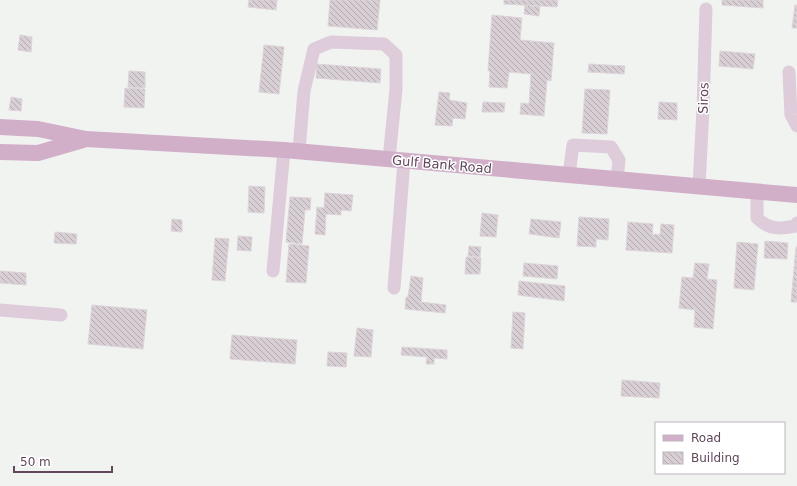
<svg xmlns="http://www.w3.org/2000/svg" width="797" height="486" font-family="'DejaVu Sans',sans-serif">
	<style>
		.building { fill: url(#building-back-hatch); stroke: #dcd4d9 }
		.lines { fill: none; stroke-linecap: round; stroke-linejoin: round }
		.minor { stroke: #deccdb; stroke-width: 13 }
		.major { stroke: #d1afc9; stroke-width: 16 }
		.labels { text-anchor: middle; stroke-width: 3; stroke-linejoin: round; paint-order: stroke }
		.street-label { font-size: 13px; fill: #60475b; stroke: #fff }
	</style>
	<defs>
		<pattern id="building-back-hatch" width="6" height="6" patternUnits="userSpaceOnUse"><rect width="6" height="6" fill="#d8cfd5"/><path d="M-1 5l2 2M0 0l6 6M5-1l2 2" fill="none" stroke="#b3aab0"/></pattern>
	</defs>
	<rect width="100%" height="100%" fill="#f1f3f1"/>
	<path class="building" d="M249,0H277L276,10L248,7Z
		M330,0H380L377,30L328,26Z
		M504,0H558L557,7L504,4Z
		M722,0H763V8L722,5Z
		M525,5L540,7L539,16L524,14Z
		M795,5H797V28H792Z
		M492,15L522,18L520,40L554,43L551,81L547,80L544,116L520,114L521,103L529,104L531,74L509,72L507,88L489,87L490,71H488Z
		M20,35L32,37L31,52L18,50Z
		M264,45L284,47L279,94L259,92Z
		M720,51L755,54L753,69L719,66Z
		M317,64L381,69L380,83L316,78Z
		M589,64L625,66L624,74L588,72Z
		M129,71L145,72V88L128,87Z
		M125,88L145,89L144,108L124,107Z
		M585,89L610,90L607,134L582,133Z
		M439,92L450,93L449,100L467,103L465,119L453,118L452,126L435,125Z
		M11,97L22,99L21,111L9,110Z
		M483,102L505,103L504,112H482Z
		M659,102L677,103V120L658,119Z
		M249,186L265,187L264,213L248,212Z
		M325,193L353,195L351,211L341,210V215L326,214L325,235L315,234L317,207L324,208Z
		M290,197L311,198L310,210H305L302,244L286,242Z
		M482,213L498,215L496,237L480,236Z
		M579,217L609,219L608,240L596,239V247L577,246Z
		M172,219L182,220V232L171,231Z
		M531,219L561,222L559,238L529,234Z
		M628,222L653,224L652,234L660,235L661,224L674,225L672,253L626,250Z
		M55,232L77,234L76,244L54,243Z
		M238,236L252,237L251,251L237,250Z
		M215,238L229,239L225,281L212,280Z
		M765,241L788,243L787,259L764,258Z
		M737,242L758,244L754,290L734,288Z
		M289,244L309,246L306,283L286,282Z
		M469,246L481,247L480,257L468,256Z
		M796,247H797V302H791Z
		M466,257L481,258L480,274H465Z
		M524,263L558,266L557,279L523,276Z
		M695,263L709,264L707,279L717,280L713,329L694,327L695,310L679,308L682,277L693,278Z
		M0,271L26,273V285L0,283Z
		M411,276L423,278L421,302L446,305L445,313L405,309L406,297H408Z
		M519,281L565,286L564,301L518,295Z
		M92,305L147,310L143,349L88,344Z
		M513,312L525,313L523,349L511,348Z
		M357,328L373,330L371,357L354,356Z
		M232,335L297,340L295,364L230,359Z
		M402,347L447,350V359L434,358V364H426L427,357L401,355Z
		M328,352L347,353L346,367L327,366Z
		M622,380L660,383L659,398L621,396Z"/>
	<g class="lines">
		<path class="minor" d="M789,72L791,115L797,126
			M299,151L304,91L314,49L331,42L384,44L396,55V89L389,159
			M569,175L573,145L611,147L619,160L617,179
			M699,186L703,108L706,9
			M757,192V218C769,230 780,229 796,226L797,223
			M273,271L284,150
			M394,288L404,161
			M0,310L61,315"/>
		<path class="major" d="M0,127L38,129L86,139L284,150L797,195
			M0,152L38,153L83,140"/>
	</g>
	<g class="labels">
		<g class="street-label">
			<text transform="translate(703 98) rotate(-88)" y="5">Siros</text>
			<text transform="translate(442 164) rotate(5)" y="5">Gulf Bank Road</text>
		</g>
	</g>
	<rect x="655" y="422" width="130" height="52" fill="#ffffff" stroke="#bfb5bd"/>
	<rect x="663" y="435" width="20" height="6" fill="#d1afc9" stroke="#bfb5bd"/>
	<text x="691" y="442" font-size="12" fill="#60475b">Road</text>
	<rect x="663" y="452" width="20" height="12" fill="url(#building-back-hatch)" stroke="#bfb5bd"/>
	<text x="691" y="462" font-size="12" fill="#60475b">Building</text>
	<path d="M14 466v6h98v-6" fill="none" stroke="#60475b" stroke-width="2"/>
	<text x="20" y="466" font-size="12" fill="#60475b" stroke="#ffffff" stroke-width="3" paint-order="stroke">50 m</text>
</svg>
